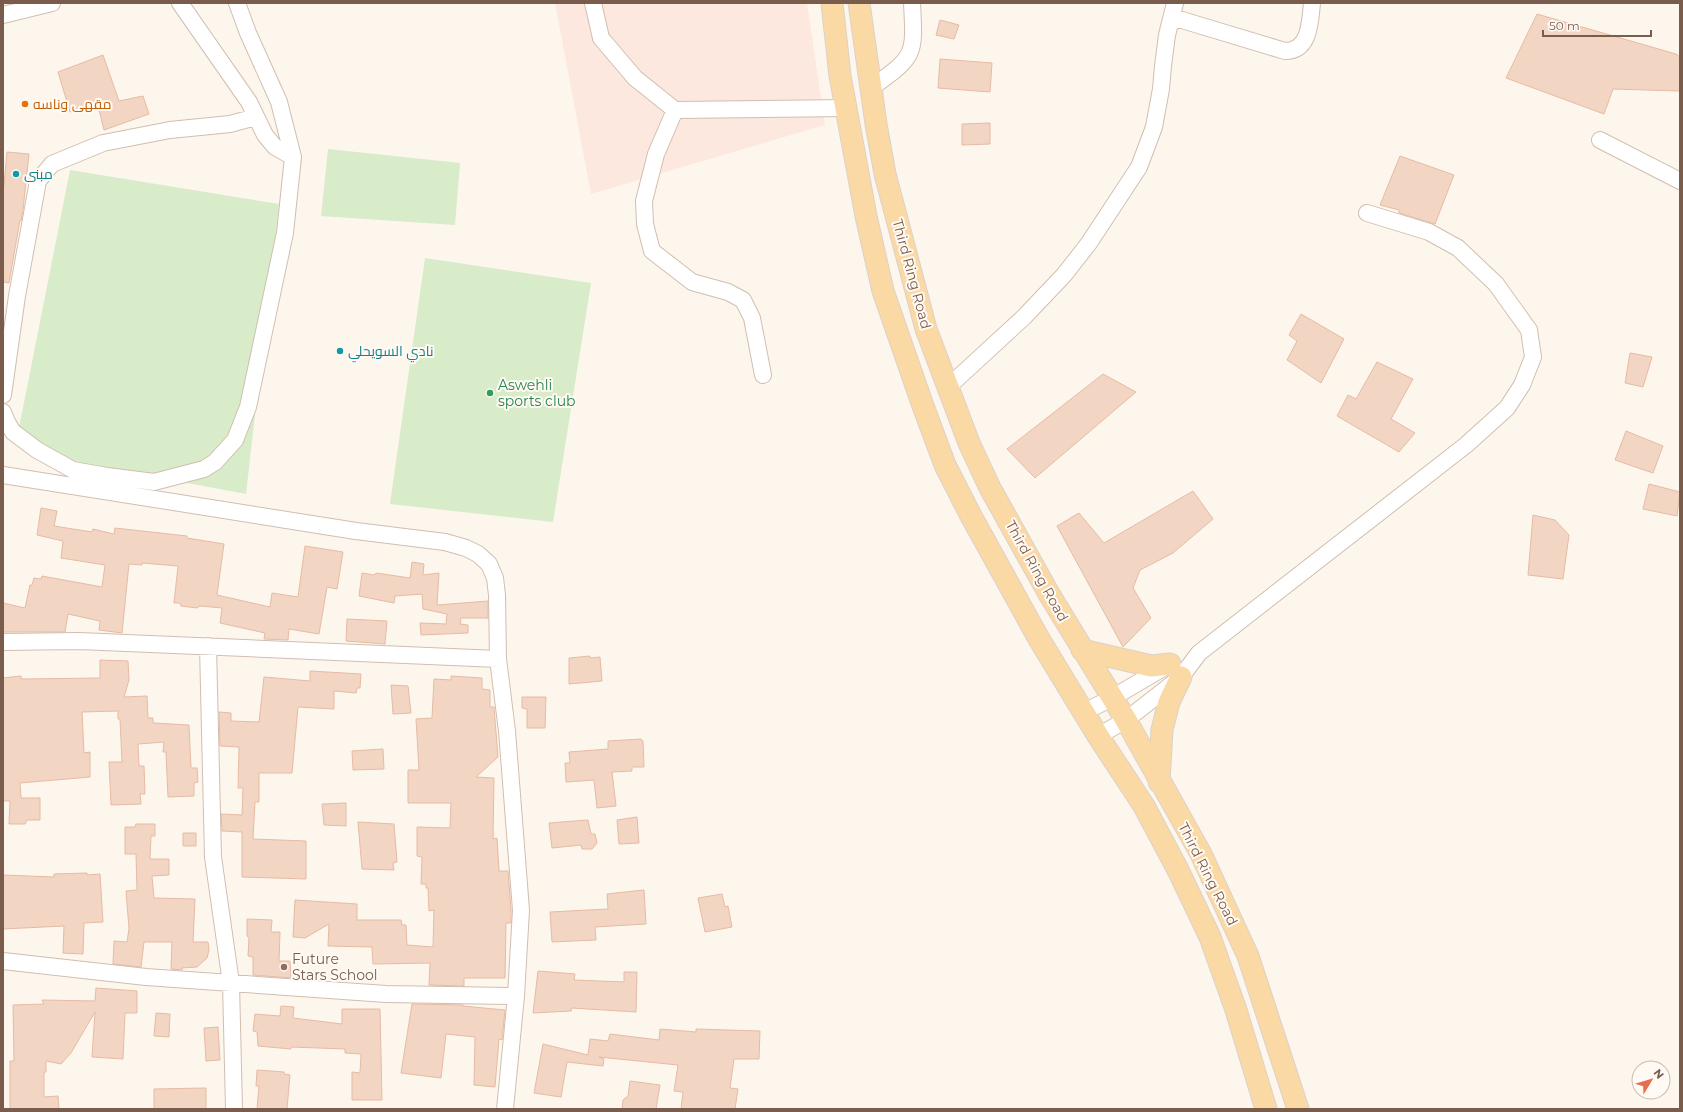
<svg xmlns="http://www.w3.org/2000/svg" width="1683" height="1112" font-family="Montserrat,Cairo,sans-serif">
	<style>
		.commercial { fill: #fde8e0 }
		.green { fill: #d8ecc9 }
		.building { fill: #f3d5c3; stroke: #e6bba3 }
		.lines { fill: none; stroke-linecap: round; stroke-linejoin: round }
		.minor-casing { stroke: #d1beb0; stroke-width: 18 }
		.major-casing { stroke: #dad1cd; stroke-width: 23 }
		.minor { stroke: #fff; stroke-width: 16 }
		.major { stroke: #fbd9a5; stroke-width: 21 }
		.food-dot { fill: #e8710a; stroke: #fffaf3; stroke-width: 1.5 }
		.culture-dot { fill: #0f9aa8; stroke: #fffaf3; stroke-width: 1.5 }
		.leisure-dot { fill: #2e9e5b; stroke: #fffaf3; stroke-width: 1.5 }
		.education-dot { fill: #8d6e63; stroke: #fffaf3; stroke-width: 1.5 }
		.labels { text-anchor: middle; stroke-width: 4; stroke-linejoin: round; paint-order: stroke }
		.food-label { font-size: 14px; fill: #c56008; stroke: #fffaf3; text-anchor: start }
		.culture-label { font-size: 14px; fill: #0d838f; stroke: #fffaf3; text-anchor: start }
		.street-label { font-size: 14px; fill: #7a5c4d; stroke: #fffaf3 }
		.leisure-label { font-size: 14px; fill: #27864d; stroke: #fffaf3; text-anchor: start }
		.education-label { font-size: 14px; fill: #785e54; stroke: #fffaf3; text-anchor: start }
	</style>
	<rect width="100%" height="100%" fill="#fdf6ec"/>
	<path class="commercial" d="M555,3H807L825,125L591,194Z"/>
	<path class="green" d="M328,149L460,163L455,225L321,216Z
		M70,170L279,204L246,494L32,454L19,428Z
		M425,258L591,283L553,522L390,504Z"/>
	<path class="building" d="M1537,14L1676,54L1680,57V91L1613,89L1604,114L1506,78Z
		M940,20L959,25L954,39L936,35Z
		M103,55L119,101L143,96L149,114L104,130L98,106L70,112L58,72Z
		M940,59L992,63L990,92L938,88Z
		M990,123V144L962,145V124Z
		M7,152L29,154L23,210L21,221L20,220L9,283L3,282V195Z
		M1400,156L1454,175L1435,224L1399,213V210L1380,205Z
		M1301,314L1344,339L1321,383L1287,360L1297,341L1289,335Z
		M1630,353L1652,357L1643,387L1625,383Z
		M1377,362L1413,379L1391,419L1415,433L1399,452L1337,416L1348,395L1356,399Z
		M1103,374L1136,392L1035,478L1007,449Z
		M1626,431L1663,446L1653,473L1615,460Z
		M1649,484L1680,492L1677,516L1643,509Z
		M1193,491L1213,519L1173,553L1140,570L1133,588L1151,618L1123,647L1057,526L1079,513L1104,543Z
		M41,508L57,511L54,526L92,532L93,529L114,534L115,528L187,536V538L224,544L217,595L270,607L272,593L298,597L305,546L343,552L337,589L327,587L319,634L289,629L288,640L264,639L265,633L220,623L222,608L200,606L197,608L181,606L180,603H174L178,566L142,563V565L129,564L122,633L99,630L100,621L68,614L65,632H3V603L25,608L30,585H32L34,578L41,579L42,576L102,587L105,565L61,558L63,541L37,535Z
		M1533,515L1555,520L1569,535L1563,579L1528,575Z
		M412,562L424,564L423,575L439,573L437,605L488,601V618H461L460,624L468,625V633L421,635L420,623L446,624L447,614L423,609L422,594L395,596L394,603L359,596L362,573L374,575L376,573L410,578Z
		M347,619L387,621L385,644L346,641Z
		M590,656V658L600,657L602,681L569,684V658Z
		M100,660L128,661L129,680L124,697L147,696L148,718H153V723L189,725L191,768H197L198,782L194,783V796L168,797L166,752H163L164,742L138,744L139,766H144L145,794H140L141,804L111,805L109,762H122L120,719H118V711L82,712L84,753L90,752V777L20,783L21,798H40V820H27L25,824H9L10,801H3V678L21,676V679L100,678Z
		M310,671L361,674L360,688H357L356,693L334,691V709L298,707L292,773H259V802H255L253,839L306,841V879L242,877V832L222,831L221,814L242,815L243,788H238L239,747L220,746L219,712L231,713V721L259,722L264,677L310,681Z
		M451,676L482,678V689L490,690V707H494L498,757L476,777L494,778L493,839L497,838L499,871H508L511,910V923H506L505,978H464V986L429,985L430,963L373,964L372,947L328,946L329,924L305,938L293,937L295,900L357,904V920H401L402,925H406L407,945L433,947L434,910L429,911L428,888H426V884H421L422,857L417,856V827L450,828L451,803H408V770H419L416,719L432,718L434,679L451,680Z
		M391,685L408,686L411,713L393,714Z
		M522,697H546L545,728H527V709L522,708Z
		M641,739L643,741L644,767H632V771L612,772L616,806L597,808L594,780L566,782L565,763H570L569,752L608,749V741Z
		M383,749L384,769L353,770L352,751Z
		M346,803V826L324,825L322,804Z
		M637,817L639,843L619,844L617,820Z
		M588,820L591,834H595L597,843L592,849H582L581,845L552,848L549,823Z
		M358,822L394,824L397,862L393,863L394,870L362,869Z
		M136,824H155V836H151L150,859H169V875L152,876L154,898L195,899L193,942H208L209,950L207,958L197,967L182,968V970L171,969L172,942H144L141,967L113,964L114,941L127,942L129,929L126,891L137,890L136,854H125V827H135Z
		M183,833H196V846H183Z
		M87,873V875L100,874L103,922L84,923L83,954L63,953L64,926L3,929V875L54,877V874Z
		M644,890L646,924L595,927L596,940L552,942L550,912L608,909L607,894Z
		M722,894L725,907L728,906L732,927L705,932L698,898Z
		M247,919L272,920L271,932H280L279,961H290L291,978L253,975V957L248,956L249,938L247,936Z
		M538,971L575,974L574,980L624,982V972H637L636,1012L572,1008L571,1011L533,1013Z
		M96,988L137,991V1013H125L123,1059L92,1057L95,1012L71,1053L61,1064L46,1061V1072H44V1097L58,1096L59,1109H10V1061H14L13,1005L44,1004L42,1000L95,1001Z
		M412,1004L463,1005V1006L505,1010L502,1040L499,1039L495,1087L474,1085L475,1037L446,1034L441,1078L401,1073Z
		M281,1006L294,1007L293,1018L342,1024V1009H380L382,1100H352V1072L360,1073L361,1054L345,1053V1049L291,1047V1049L258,1046L257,1032L253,1031L255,1014L280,1016Z
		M156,1013L170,1014L169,1037L154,1036Z
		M218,1027L220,1060L206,1061L204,1028Z
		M660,1029L696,1032V1029L760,1031L759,1059H734L730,1088L738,1089L735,1109H681L683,1092L674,1091L678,1065L599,1057L604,1059L603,1066L567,1062L561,1097L534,1093L543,1044L588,1055L590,1039L608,1041L610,1034L659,1040Z
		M257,1070L284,1072V1074L290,1075L287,1109H257L259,1086H256Z
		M630,1081L660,1085L656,1109H622L623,1100L628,1096Z
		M206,1088V1109H154V1089Z"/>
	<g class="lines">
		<defs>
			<path id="minor" d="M237,3L248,33L279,102L293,157
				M593,3L601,38L635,78L675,110L846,108
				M3,15L52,3
				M1172,17L1285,51C1310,51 1310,22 1312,3
				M871,88C915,56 915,57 912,3
				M675,110L656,154L644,201L645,224L652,251L692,282L728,292L743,300L752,318L763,375
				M1600,140L1680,181
				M948,387L1024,317L1064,275L1089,243L1139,167L1154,127L1161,89L1163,66L1167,35L1175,3
				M3,395L17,296L38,181L52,164L103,143L170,130L230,124L256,117
				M3,412L7,422L13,432L37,450L73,470L107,476L154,482L204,469L215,462L235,440L248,407L285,233L293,157L275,147L265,135L249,102L180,3
				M3,475L356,531L445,542L466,548L478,554L489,564L495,578L497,595L498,659L507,731L521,910L516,996L505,1109
				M3,642L79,641L498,659
				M208,646L213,857L231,983L234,1109
				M1084,712L1112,698L1168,665
				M1098,736L1126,720L1181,677L1199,653L1466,445L1507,408L1522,385L1533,357L1529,330L1496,284L1458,248L1429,232L1367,213
				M3,961L146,977L386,994L516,996"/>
			<path id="major" d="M832,3L840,76L866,216L883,291L923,406L945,465L971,516L1039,639L1098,736L1144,806L1178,870L1210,937L1236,1010L1266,1109
				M859,3L876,124L885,174L926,329L969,443L990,488L1049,594L1126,720L1201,854L1248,956L1298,1109
				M1082,650L1151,666L1170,664
				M1159,782L1162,730L1169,702L1181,677"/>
		</defs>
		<use href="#minor" class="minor-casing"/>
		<use href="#major" class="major-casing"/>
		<use href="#minor" class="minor"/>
		<use href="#major" class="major"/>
	</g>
	<circle class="food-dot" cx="25" cy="104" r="4"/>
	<g class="culture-dot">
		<circle cx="16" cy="174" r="4"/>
		<circle cx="340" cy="351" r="4"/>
	</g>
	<circle class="leisure-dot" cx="490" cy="393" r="4"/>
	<circle class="education-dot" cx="284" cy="967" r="4"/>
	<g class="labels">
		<g class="food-label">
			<text x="33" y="109">مقهى وناسه</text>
		</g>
		<g class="culture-label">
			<text x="24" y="179">مبنى</text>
			<text x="348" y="356">نادي السويحلي</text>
		</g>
		<g class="street-label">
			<text transform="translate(912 274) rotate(75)" y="5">Third Ring Road</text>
			<text transform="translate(1037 571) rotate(61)" y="5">Third Ring Road</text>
			<text transform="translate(1208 874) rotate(63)" y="5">Third Ring Road</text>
		</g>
		<g class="leisure-label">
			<text x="498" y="390">Aswehli<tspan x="498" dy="16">sports club</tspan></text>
		</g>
		<g class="education-label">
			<text x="292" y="964">Future<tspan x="292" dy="16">Stars School</tspan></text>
		</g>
	</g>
	<rect width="1683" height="1112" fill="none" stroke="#7a5c4d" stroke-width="8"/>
	<g transform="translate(1651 1080) rotate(52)"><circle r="19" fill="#fffaf3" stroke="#cabbb1"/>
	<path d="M0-3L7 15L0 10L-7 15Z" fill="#e76f51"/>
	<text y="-6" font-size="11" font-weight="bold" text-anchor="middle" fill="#7a5c4d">N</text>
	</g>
	<path d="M1543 30v6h108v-6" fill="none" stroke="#7a5c4d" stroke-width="2"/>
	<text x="1549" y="30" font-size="12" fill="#7a5c4d" stroke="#fffaf3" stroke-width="3" paint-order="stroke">50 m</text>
</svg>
